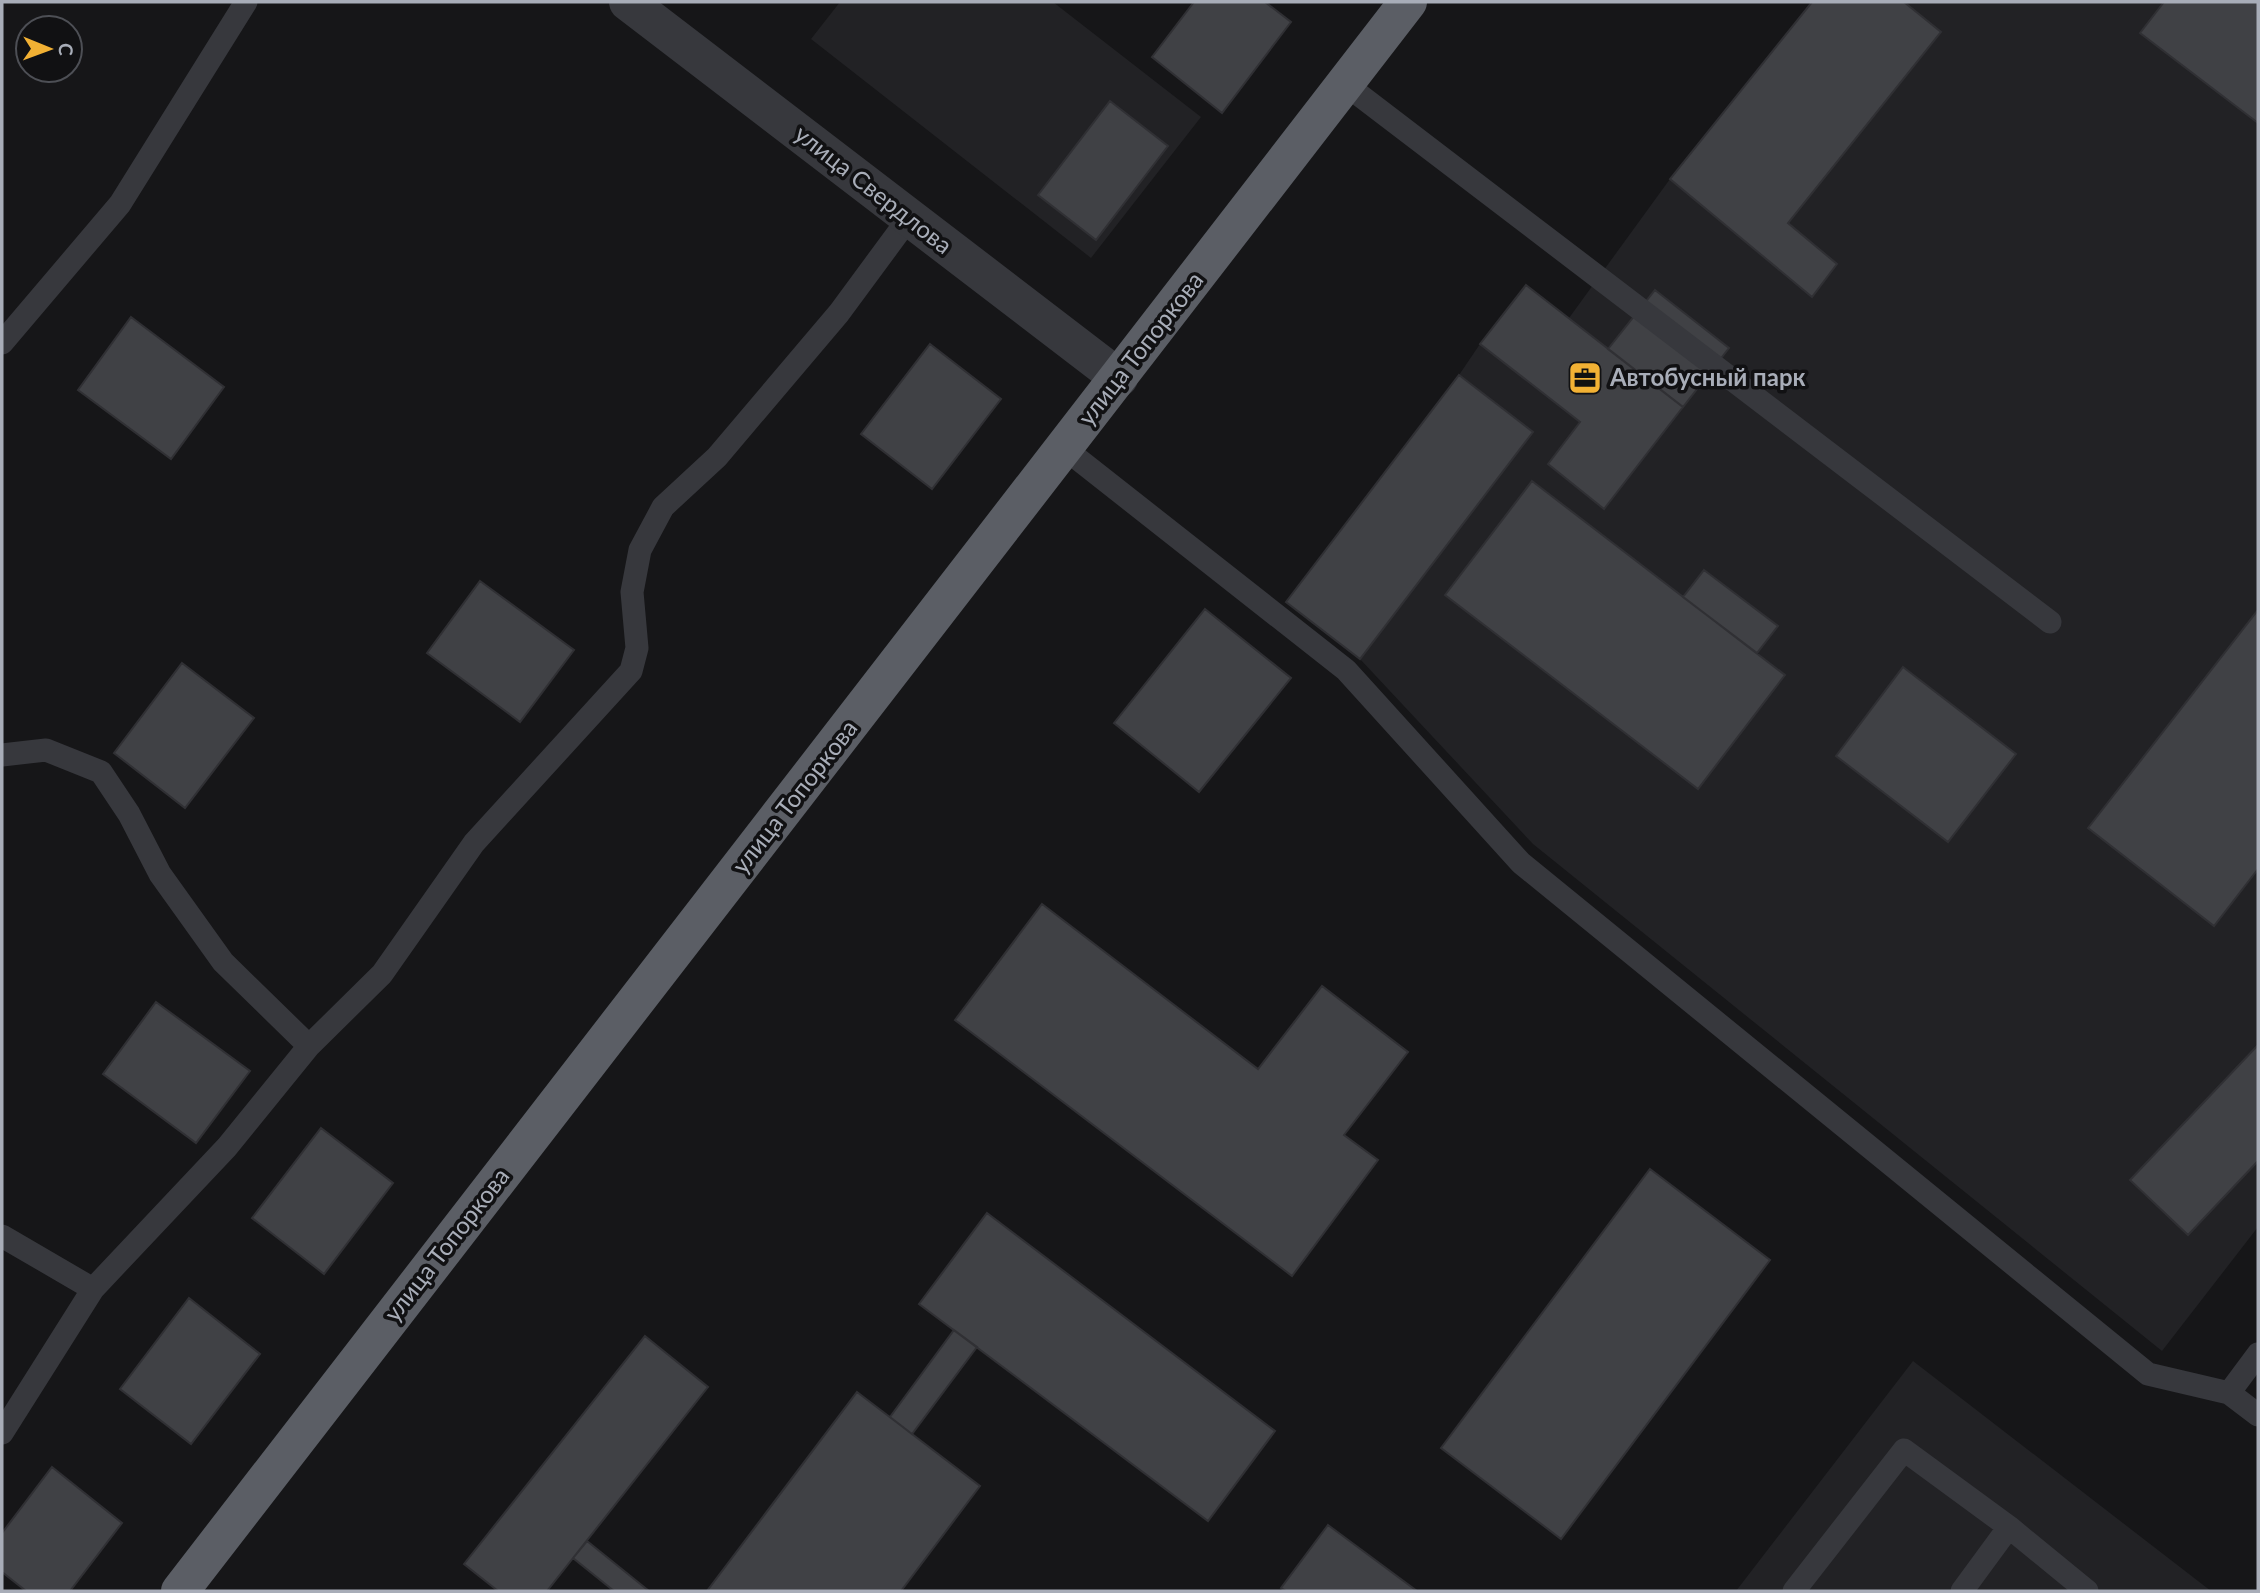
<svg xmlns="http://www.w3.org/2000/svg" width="2260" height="1593" font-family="Lato,sans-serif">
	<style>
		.built { fill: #222225 }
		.building { fill: #404145; stroke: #303034; stroke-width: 2 }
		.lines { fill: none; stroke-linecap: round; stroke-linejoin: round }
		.service { stroke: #37383d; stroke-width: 23 }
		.minor { stroke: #37383d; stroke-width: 38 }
		.trunk { stroke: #5b5e65; stroke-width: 38 }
		.labels { text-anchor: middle; stroke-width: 7; stroke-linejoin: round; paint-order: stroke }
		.street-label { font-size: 24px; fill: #a8adb8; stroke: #111113 }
		.poi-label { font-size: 24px; font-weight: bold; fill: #a8adb8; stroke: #111113; text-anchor: start }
	</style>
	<rect width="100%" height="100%" fill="#161618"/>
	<path class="built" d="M840,2H1053L1201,117L1091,258L811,39Z
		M1812,2H2258V1227L2162,1351L1533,844L1360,659L1533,432L1459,375L1480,344L1526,285L1569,318L1670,179Z
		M1913,1361L2211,1591H1736Z"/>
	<path class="building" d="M1194,2H1265L1291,22L1222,113L1152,57Z
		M1812,2H1904L1941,32L1788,223L1837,264L1812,297L1670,179Z
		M2164,2H2258V123L2140,33Z
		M1110,101L1168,146L1096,240L1038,195Z
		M1526,285L1683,407L1604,509L1548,464L1580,422L1480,344Z
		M1655,290L1729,348L1683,407L1608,349Z
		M131,317L224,387L171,459L78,390Z
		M930,344L1001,399L932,489L861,434Z
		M1459,375L1533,432L1360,659L1286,602Z
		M1532,481L1785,675L1698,789L1445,595Z
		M1704,570L1778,626L1757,653L1683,597Z
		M480,581L574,650L520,722L427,653Z
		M1205,609L1291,678L1199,792L1114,723Z
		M2258,610V869L2214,926L2088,828Z
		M182,663L254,718L185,808L114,753Z
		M1903,667L2016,754L1948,842L1836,756Z
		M1042,904L1258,1069L1322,986L1408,1052L1344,1135L1378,1160L1292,1276L955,1020Z
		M156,1002L250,1071L196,1143L103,1074Z
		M2258,1045V1161L2188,1235L2130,1180Z
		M321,1128L393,1183L324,1274L252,1218Z
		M1650,1169L1770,1260L1561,1539L1441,1448Z
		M987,1213L1275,1431L1208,1521L919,1304Z
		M189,1298L260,1354L191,1444L120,1389Z
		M954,1330L977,1347L912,1434L890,1417Z
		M645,1336L708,1387L547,1591H498L464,1564Z
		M857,1392L980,1486L901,1591H707Z
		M52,1467L122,1523L70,1591H26L2,1572V1533Z
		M1328,1525L1417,1591H1286L1281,1588Z
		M587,1541L649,1591H614L573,1558Z"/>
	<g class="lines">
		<path class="service" d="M1345,84L2050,622
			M2,343L120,204L246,2
			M1064,448L1346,670L1521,863L2148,1374L2229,1393L2258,1415
			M2,755L46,750L101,772L129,814L160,874L223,962L309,1046
			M2,1236L93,1289
			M2229,1393L2258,1354
			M2,1433L93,1289L227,1147L309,1046L382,974L474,843L631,671L637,648L632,592L640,550L663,507L717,457L839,313L909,218
			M1794,1591L1904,1450L2009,1527L2087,1591
			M1962,1591L2009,1527"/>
		<path class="minor" d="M628,2L1119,378"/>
		<path class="trunk" d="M180,1591L1408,2"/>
	</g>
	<defs>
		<symbol id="office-square" viewBox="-11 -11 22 22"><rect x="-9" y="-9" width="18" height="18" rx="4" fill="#f2b134" stroke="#111113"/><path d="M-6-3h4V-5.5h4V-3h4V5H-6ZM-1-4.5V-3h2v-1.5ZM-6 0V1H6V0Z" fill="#111"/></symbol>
	</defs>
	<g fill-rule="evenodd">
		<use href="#office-square" x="1566" y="359" width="38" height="38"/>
	</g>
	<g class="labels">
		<g class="street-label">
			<text transform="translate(873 190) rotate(38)" y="8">улица Свердлова</text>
			<text transform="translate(1141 349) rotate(-52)" y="8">улица Топоркова</text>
			<text transform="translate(795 797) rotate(-52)" y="8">улица Топоркова</text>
			<text transform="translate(447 1245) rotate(-52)" y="8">улица Топоркова</text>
		</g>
		<g class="poi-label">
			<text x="1610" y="386">Автобусный парк</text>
		</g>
	</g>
	<rect width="2260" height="1593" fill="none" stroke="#a8adb8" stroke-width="7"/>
	<g transform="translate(49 49) rotate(91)"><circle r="33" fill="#111113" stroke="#4d4f55" stroke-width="2"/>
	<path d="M0-5L12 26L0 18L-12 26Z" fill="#f2b134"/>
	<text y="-10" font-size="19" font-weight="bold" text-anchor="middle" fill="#a8adb8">С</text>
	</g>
</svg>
